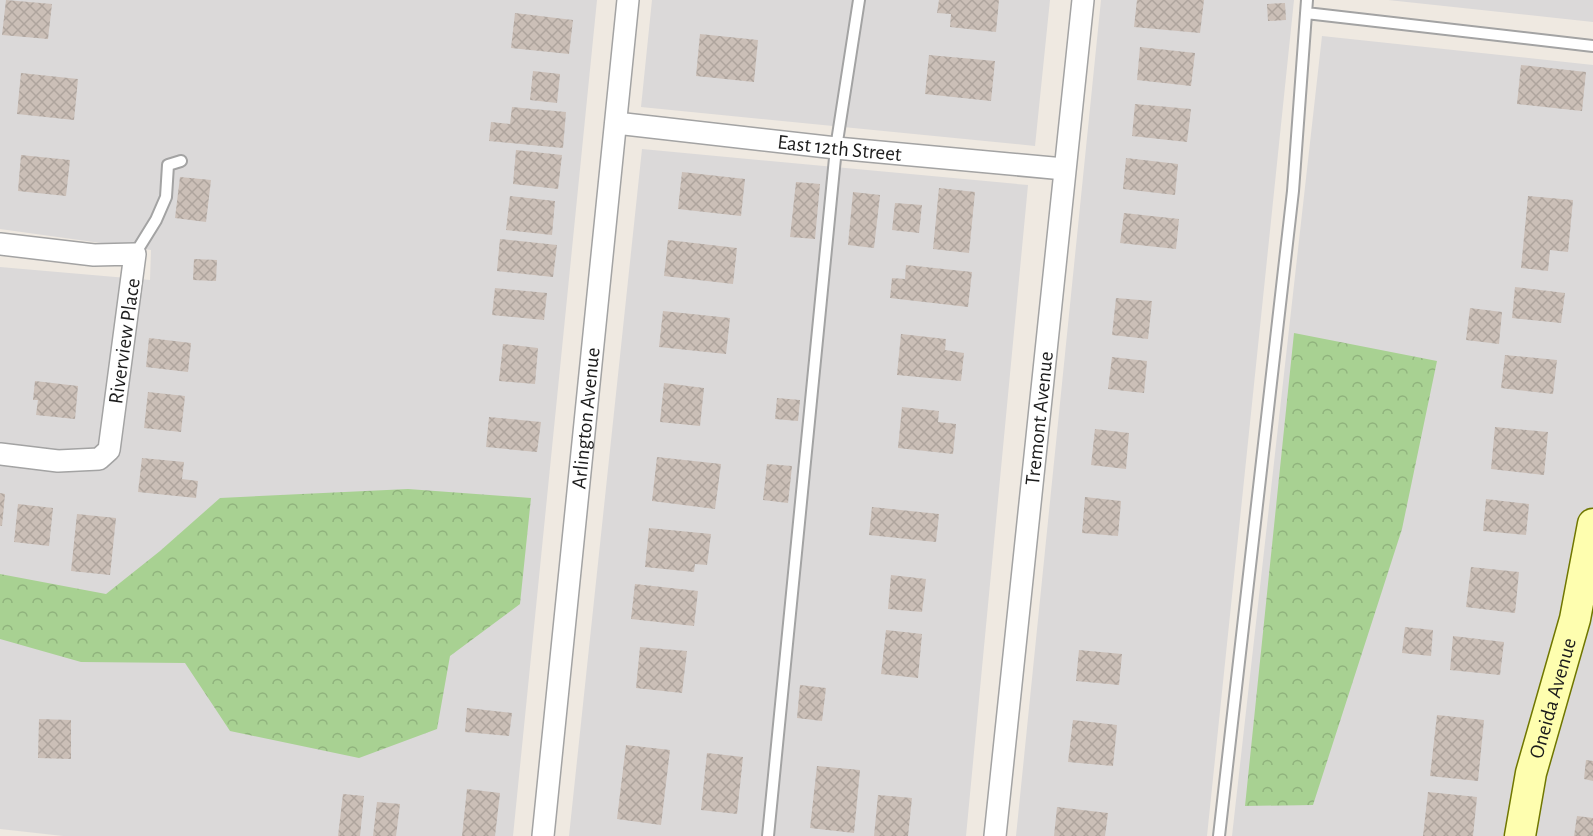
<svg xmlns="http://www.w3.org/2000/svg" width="1593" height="836" font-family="'Alegreya Sans',sans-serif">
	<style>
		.residential { fill: #dbd9d9 }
		.forest { fill: url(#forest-crowns) }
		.building { fill: url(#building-cross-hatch) }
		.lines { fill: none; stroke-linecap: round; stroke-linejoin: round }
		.lane-casing { stroke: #a3a3a3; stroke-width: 14 }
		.street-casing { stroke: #a3a3a3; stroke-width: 24 }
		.secondary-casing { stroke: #707700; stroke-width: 33 }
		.lane { stroke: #fff; stroke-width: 10 }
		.street { stroke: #fff; stroke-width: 21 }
		.secondary { stroke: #fefeaf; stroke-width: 30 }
		.labels { text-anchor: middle; stroke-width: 4.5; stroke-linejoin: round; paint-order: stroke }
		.street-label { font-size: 21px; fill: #1c1c1c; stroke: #fff }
	</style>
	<defs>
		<pattern id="forest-crowns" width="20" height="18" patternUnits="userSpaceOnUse" patternTransform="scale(1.5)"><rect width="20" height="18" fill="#a8d192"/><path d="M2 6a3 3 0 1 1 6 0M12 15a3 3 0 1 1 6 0" fill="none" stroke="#90b37d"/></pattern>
		<pattern id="building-cross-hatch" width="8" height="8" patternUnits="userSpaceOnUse" patternTransform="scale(1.5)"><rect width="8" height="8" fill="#cbbfb7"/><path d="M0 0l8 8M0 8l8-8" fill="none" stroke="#aea49d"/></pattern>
	</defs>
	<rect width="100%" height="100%" fill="#efe9e1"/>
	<path class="residential" d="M0,0H597L513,836H63L0,829V267L150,280L151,250L0,229Z
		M652,0H1050L1035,146L641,107Z
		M1101,0H1294L1207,836H1016Z
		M1388,0H1593V22Z
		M1322,36L1593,65V836H1232Z
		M642,149L1028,185L966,836H569Z"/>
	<path class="forest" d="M1294,333L1437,361L1402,529L1313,805L1245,806Z
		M408,489L531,498L520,604L450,656L437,729L359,758L230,731L185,663L81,662L0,639V574L106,594L160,551L220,498Z"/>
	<path class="building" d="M6,0L52,4L48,39L2,35Z
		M939,0H999L996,32L950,27L951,14L937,13Z
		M1137,0H1204L1200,33L1134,27Z
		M1285,3L1286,20L1268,21L1267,4Z
		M515,13L573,20L569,54L511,48Z
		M700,34L758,40L754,82L696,76Z
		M1140,47L1195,53L1191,86L1137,80Z
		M929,55L995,61L991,101L925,94Z
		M1521,65L1586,72L1582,111L1517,104Z
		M533,71L560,74L557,103L530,100Z
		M21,73L78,79L74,120L17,114Z
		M1135,104L1191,109L1187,142L1132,136Z
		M512,107L566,112L563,148L489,141L491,122L510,124Z
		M516,150L562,155L558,189L513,184Z
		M21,155L70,160L66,196L18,191Z
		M1126,158L1178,164L1175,195L1123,189Z
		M682,172L745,179L741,216L678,209Z
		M180,177L211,180L206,222L175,218Z
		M796,182L820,184L815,239L790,237Z
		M939,188L975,192L969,253L933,249Z
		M853,192L880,195L874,248L848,245Z
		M510,196L555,201L552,235L506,230Z
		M1528,196L1573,200L1568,252L1550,250L1548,271L1521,268Z
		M895,203L922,205L919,233L892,230Z
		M1124,213L1179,219L1176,249L1120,243Z
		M500,239L557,245L553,277L497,271Z
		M668,240L737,248L733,284L664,276Z
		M194,259L217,260L216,281L193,280Z
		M906,265L972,272L968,307L890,298L892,278L905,279Z
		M1515,287L1565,293L1561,323L1512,318Z
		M495,288L547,293L544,320L492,315Z
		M1116,298L1152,301L1148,339L1112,335Z
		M1470,308L1502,312L1499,344L1466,340Z
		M663,311L730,318L726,354L659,347Z
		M901,334L946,339L945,350L964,353L961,381L897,375Z
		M149,338L191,343L188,372L146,367Z
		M503,344L538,348L535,384L499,381Z
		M1505,355L1557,360L1553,394L1501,388Z
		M1112,357L1147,361L1144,393L1108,389Z
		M35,381L78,386L75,419L36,415L38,400H33Z
		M664,383L704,388L700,426L660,422Z
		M148,392L185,396L181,432L144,428Z
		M777,398L800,400L798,421L775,419Z
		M902,407L939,411L938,422L956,424L953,454L898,448Z
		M489,417L541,422L537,452L486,447Z
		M1495,427L1548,432L1544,475L1491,469Z
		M1095,429L1129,433L1126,469L1091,465Z
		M657,457L721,464L715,509L652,501Z
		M142,458L184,462L182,479L198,481L196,498L138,492Z
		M767,464L792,466L788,503L763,500Z
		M0,493L5,494L2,526H0Z
		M1085,497L1121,501L1118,536L1082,533Z
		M1486,499L1529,504L1526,535L1483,531Z
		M18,504L53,508L49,546L14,542Z
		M872,507L939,514L936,542L869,535Z
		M77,514L116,518L110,575L71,571Z
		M649,528L711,534L707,565L695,564L694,572L645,567Z
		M1471,567L1519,572L1515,613L1466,607Z
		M891,575L926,579L922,612L888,609Z
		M635,584L698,591L694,626L631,619Z
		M1405,627L1433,630L1431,656L1402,653Z
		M886,630L922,634L918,678L881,674Z
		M1453,636L1504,642L1500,675L1450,670Z
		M640,647L687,651L682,693L636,688Z
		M1079,650L1122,654L1119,685L1076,681Z
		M800,685L826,688L822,721L797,718Z
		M467,708L512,713L509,736L465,732Z
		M1437,715L1484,720L1478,781L1430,776Z
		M39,719L71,720V759L38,758Z
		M1073,720L1117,725L1113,766L1068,762Z
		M626,745L670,750L661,825L617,819Z
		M707,753L743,757L737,814L701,810Z
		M1586,760L1593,761V781L1584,779Z
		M817,766L860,770L854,833L810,828Z
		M467,789L500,793L495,836H462Z
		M1428,792L1477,797L1473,836H1423Z
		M343,794L364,796L360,836H338Z
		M878,795L912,798L908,836H874Z
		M377,802L400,804L396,836H373Z
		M1057,807L1108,813L1105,836H1054Z
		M1577,816L1593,818V836H1574Z"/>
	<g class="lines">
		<defs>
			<path id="lane" d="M1306,13L1593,46
				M135,254L156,220L166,197L168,165L181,161
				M768,836L836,148L859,0
				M1219,836L1293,191L1307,0"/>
			<g id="street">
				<path id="s1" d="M616,123L836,148L1064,169"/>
				<path d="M0,244L94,255L135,254L109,450L99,459L58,461L0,454"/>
				<path id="s2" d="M543,836L628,0"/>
				<path id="s3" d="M995,836L1083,0"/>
			</g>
			<g id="secondary">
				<path id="s4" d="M1520,836L1531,773L1575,619L1593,524"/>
			</g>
		</defs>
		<use href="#lane" class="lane-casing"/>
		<use href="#street" class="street-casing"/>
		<use href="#secondary" class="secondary-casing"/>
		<use href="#lane" class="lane"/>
		<use href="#street" class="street"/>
		<use href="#secondary" class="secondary"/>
	</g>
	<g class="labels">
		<g class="street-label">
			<text dy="7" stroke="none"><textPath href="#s1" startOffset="225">East 12th Street</textPath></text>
			<text transform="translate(124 341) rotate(-82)" y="7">Riverview Place</text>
			<text dy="7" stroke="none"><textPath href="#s2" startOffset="420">Arlington Avenue</textPath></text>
			<text dy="7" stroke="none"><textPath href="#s3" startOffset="420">Tremont Avenue</textPath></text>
			<text dy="7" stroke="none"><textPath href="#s4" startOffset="142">Oneida Avenue</textPath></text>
		</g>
	</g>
</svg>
